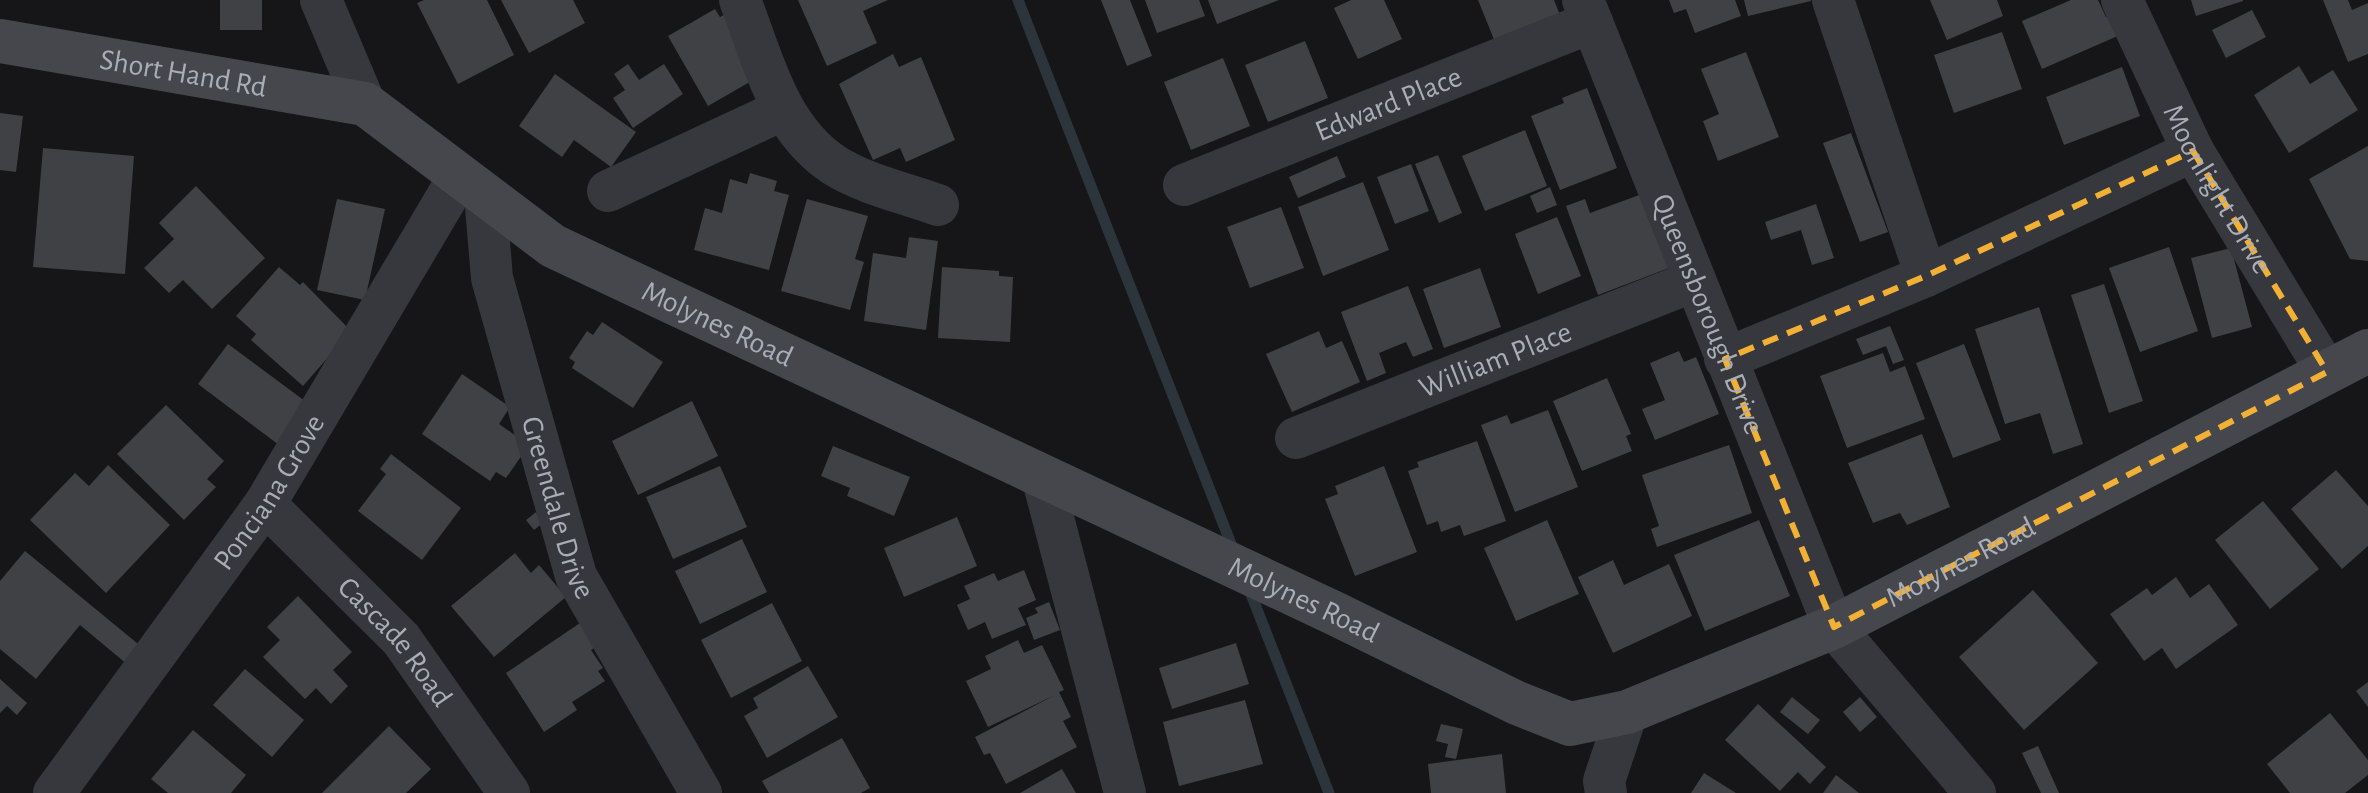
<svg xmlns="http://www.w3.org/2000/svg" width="2368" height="793" font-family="'Alegreya Sans',sans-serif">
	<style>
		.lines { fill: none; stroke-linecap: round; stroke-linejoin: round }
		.stream { stroke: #2c353c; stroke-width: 11 }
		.building { fill: #404145 }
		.minor { stroke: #37383d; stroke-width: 42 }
		.secondary { stroke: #45474d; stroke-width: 44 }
		.marked { fill: none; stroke: #f2b134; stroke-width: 6; stroke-dasharray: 16 10; stroke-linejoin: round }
		.labels { text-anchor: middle; stroke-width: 8; stroke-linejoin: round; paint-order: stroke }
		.street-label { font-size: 30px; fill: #a8adb8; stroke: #111113 }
	</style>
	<rect width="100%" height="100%" fill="#161618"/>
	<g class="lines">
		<path class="stream" d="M1018,0L1235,554
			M1249,589L1329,793"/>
	</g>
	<path class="building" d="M220,0H262V30H220Z
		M424,0H487L514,55L458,84L417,3Z
		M501,0H573L585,23L529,53Z
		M798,0H888L863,11L877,43L827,66Z
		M1101,0H1130L1152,56L1127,66Z
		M1145,0H1199L1205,16L1157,33Z
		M1208,0H1279L1217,24Z
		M1351,0H1384L1402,39L1358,59L1334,8Z
		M1478,0H1554L1560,15L1495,42Z
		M1669,0H1735L1741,16L1695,33L1686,9L1674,13Z
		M1744,0H1811V1L1748,16Z
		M1930,0H1997L2003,16L1947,40Z
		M2071,0H2098L2106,17L2111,14L2120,35L2042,69L2022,21Z
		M2191,0H2243V1L2196,16Z
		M2323,0H2348L2352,10L2368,3V54L2348,62Z
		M715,9L720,17L726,14L755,79L708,106L668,36Z
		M2252,10L2266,37L2226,58L2212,30Z
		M2002,32L2022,89L1954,113L1934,55Z
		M1305,41L1328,98L1268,122L1245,65Z
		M1746,52L1779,137L1718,161L1703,121L1719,114L1701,69Z
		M893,54L899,67L921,57L955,140L906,162L900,148L873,160L839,84Z
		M1223,58L1250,126L1191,150L1164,82Z
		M628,64L639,80L664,64L683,94L633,128L613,98L625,90L614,74Z
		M2299,66L2310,84L2333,70L2358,110L2289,153L2254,95Z
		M2122,67L2140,116L2064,145L2046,97Z
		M555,74L636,132L611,167L574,140L562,157L519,126Z
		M1587,88L1617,168L1560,190L1531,116L1564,103L1562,98Z
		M0,113L23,116L16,172L0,170Z
		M1525,130L1547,186L1485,211L1462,156Z
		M1851,133L1888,232L1860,242L1823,143Z
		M2368,146V261L2350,259L2309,179Z
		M43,148L134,156L125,274L33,267Z
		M1438,155L1462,213L1439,223L1415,164Z
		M1337,156L1346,177L1298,198L1289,177Z
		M1411,164L1429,211L1395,224L1377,177Z
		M750,173L777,181L774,191L789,195L769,270L694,250L705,208L722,213L730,179L747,184Z
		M1363,182L1389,250L1323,276L1298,207Z
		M196,186L265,258L212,309L183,280L169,293L144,268L174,239L159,223Z
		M1550,187L1557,205L1537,213L1530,196Z
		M1642,194L1669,268L1598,295L1566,206L1585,199L1590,213Z
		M337,199L385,209L365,300L317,290Z
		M807,199L868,216L855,259L864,262L850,310L781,291Z
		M1816,204L1834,258L1812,265L1801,230L1771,240L1765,222Z
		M1281,207L1304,268L1250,288L1227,227Z
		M1557,217L1581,276L1538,294L1515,234Z
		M909,237L938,241L926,330L864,321L873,253L906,258Z
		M2169,247L2198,331L2140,352L2109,268Z
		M2231,248L2252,327L2212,338L2191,258Z
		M279,267L300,285L303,282L351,331L303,386L251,340L256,334L236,316Z
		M942,267L999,271V276L1013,277L1010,342L938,338Z
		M1480,268L1501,327L1444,348L1423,289Z
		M2104,284L2143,401L2109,413L2071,295Z
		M1408,286L1433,349L1413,357L1406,342L1379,353L1386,373L1367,381L1341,312Z
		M2039,307L2083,444L2053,454L2040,413L2005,424L1975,329Z
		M602,322L663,362L633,408L572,368L575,362L569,358L587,331L593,335Z
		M1890,326L1904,360L1893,364L1886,346L1863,355L1856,339Z
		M1319,331L1326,348L1342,341L1360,382L1292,412L1266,354Z
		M228,344L313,407L283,448L198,384Z
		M1964,344L2001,440L1953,458L1916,363Z
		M1679,351L1684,362L1696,357L1719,414L1655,440L1642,409L1665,400L1650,363Z
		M1883,353L1890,372L1905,366L1925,419L1847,448L1820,376Z
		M462,374L510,407L499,424L529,445L506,478L496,472L490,481L422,434Z
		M1607,378L1631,434L1626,436L1632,451L1582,471L1553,401Z
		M692,401L718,456L638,495L612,441Z
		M166,405L224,461L207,479L216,487L184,520L117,454Z
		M1548,410L1578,487L1515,512L1481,425L1507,415L1511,424Z
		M1922,434L1950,507L1907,525L1900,513L1873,523L1848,463Z
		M1477,441L1506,521L1464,536L1460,525L1441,532L1438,521L1427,525L1408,471L1419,467L1417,462Z
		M1729,445L1752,513L1657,547L1651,529L1659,526L1642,475Z
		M833,446L910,477L894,516L847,496L850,488L821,476Z
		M391,454L461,508L422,560L358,511L386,474L380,469Z
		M108,465L170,525L106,593L30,520L75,473L89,486Z
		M720,466L747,527L673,559L646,497Z
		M1384,466L1417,552L1355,576L1325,499L1338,494L1335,486Z
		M2336,470L2368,506V546L2342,569L2291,509Z
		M2263,501L2319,569L2270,609L2215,540Z
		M536,512L544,522L534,530L526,520Z
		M957,517L977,566L904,597L884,548Z
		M1547,520L1579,594L1516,621L1484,548Z
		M1759,520L1790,596L1705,631L1674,555Z
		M742,539L767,592L700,624L675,571Z
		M25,551L143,648L128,665L80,625L36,679L0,649V581Z
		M515,553L531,573L539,565L566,597L494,657L451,606Z
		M1613,560L1624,585L1669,564L1692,616L1613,653L1578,577Z
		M1024,570L1036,600L1018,608L1026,625L992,639L985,622L968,630L957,605L970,599L964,586L994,573L998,581Z
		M2176,577L2190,598L2209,584L2238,625L2176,669L2162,648L2144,661L2110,614L2147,588L2152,595Z
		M2033,590L2098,663L2024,730L1959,657Z
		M298,596L352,652L333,670L348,686L331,704L316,688L305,699L263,657L280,640L267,627Z
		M1049,602L1060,630L1034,640L1026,618L1038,613L1035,608Z
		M772,603L802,661L731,698L701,640Z
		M580,623L596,647L591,650L603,668L598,671L605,681L572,702L577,710L544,732L506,673Z
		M1018,640L1024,653L1042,645L1064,690L1059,692L1071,717L1063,721L1077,747L1006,784L990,753L984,755L975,737L1055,695L988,727L966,681L991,669L985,656Z
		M1236,643L1249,684L1172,709L1159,668Z
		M808,666L838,717L767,758L744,716L758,708L753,698Z
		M245,669L304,720L272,757L213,705Z
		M0,679L27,703L17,715L7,706L0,713Z
		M2368,682V707L2356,691Z
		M1792,697L1820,720L1808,734L1780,712Z
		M1860,697L1877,717L1860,732L1843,712Z
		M1245,700L1263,764L1179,786L1163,722Z
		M1758,704L1826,767L1810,784L1798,772L1780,791L1725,740Z
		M2330,713L2368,760V775L2345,793H2290L2267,764Z
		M1441,724L1463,729L1456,759L1445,757L1448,744L1436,741Z
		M389,726L431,769L406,793H322Z
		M193,730L246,775L231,793H168L151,779Z
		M842,738L870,788L861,793H769L762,781Z
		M2038,746L2059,793H2041L2022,753Z
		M1502,754L1506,793H1431L1428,764Z
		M1062,769L1076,793H1020Z
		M1704,773L1736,793H1691Z
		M1836,775L1859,793H1823Z"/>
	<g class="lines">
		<g class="minor">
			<path d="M321,0L365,104"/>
			<path d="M740,0C763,59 778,128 834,165C864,184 905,193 938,205"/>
			<path id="s1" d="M1583,0L1834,627L1975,793"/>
			<path d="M1833,0L1926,276"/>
			<path id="s2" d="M2122,0L2193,151L2327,372"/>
			<path id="s3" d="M1184,185L1592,22"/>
			<path d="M608,191L782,110"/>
			<path id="s4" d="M485,195L492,278L576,576L701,793"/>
			<path d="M1725,359L1926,276L2193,151"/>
			<path id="s5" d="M1296,438L1694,281"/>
			<path d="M1042,476L1125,793"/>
			<path id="s6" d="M265,504L401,639L509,793"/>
			<path id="s7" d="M54,793L265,504L460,175"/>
			<path d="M1606,793L1604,781L1627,712"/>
		</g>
		<path class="secondary" id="s8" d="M0,41L365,104L553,246L1336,614L1517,703L1570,724L1627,712L1834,627L2368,351"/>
	</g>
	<path class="marked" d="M2193,151L2327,372L1834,627L1725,359L1926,276Z"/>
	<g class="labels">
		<g class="street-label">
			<text dy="10" stroke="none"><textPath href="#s8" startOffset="186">Short Hand Rd</textPath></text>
			<text dy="10" stroke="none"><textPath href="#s3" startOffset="220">Edward Place</textPath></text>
			<text dy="10" stroke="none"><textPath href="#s2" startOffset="212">Moonlight Drive</textPath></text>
			<text dy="10" stroke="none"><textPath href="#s1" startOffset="338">Queensborough Drive</textPath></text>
			<text dy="10" stroke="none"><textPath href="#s8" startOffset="788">Molynes Road</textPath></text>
			<text dy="10" stroke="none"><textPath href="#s5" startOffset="214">William Place</textPath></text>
			<text dy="10" stroke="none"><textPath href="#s7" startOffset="370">Ponciana Grove</textPath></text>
			<text dy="10" stroke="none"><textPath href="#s4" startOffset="322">Greendale Drive</textPath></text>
			<text dy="10" stroke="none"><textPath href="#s8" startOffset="2154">Molynes Road</textPath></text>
			<text dy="10" stroke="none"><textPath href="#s8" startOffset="1436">Molynes Road</textPath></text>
			<text dy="10" stroke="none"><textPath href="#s6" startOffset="190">Cascade Road</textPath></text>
		</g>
	</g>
</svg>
